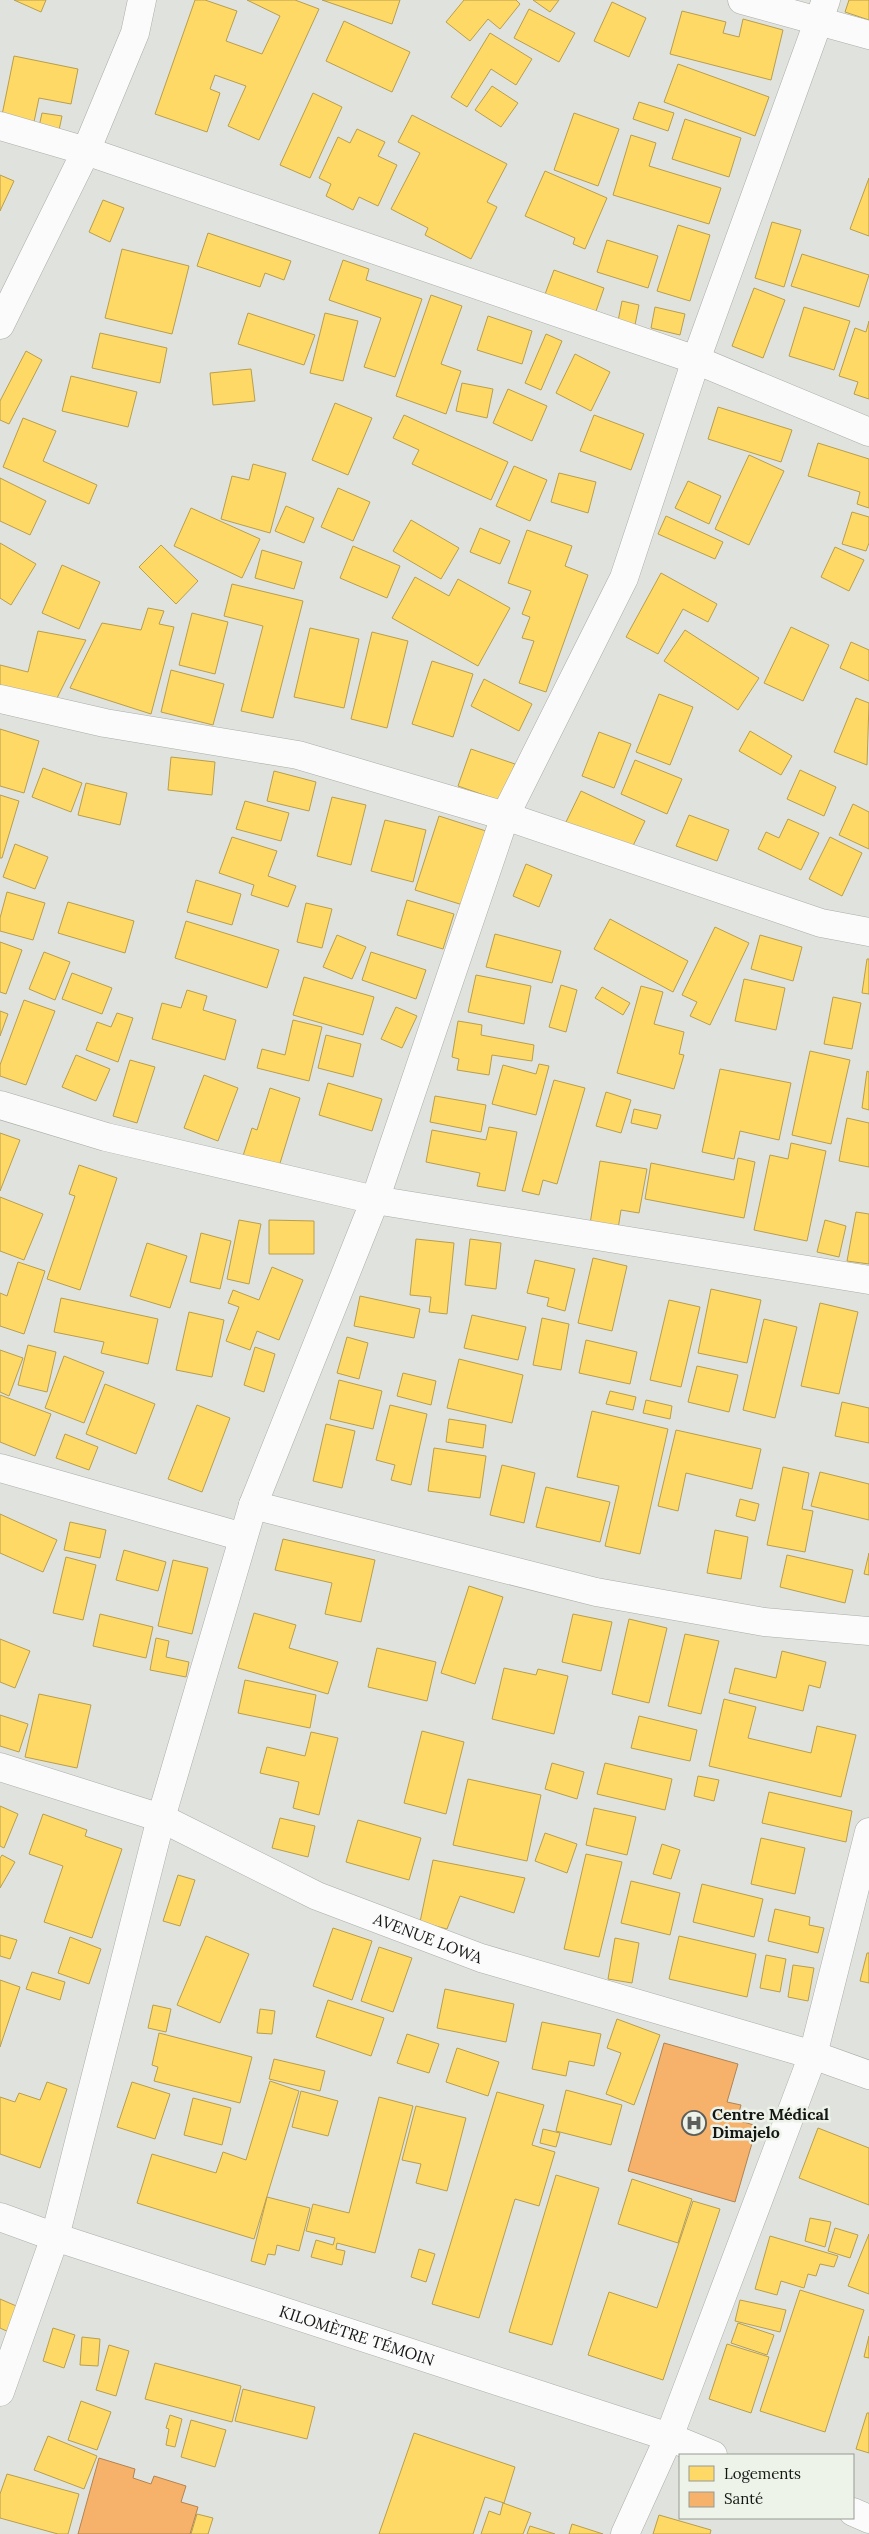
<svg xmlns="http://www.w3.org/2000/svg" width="869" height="2534" font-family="Lora,serif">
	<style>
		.homes { fill: #ffd966; stroke: #b89e4d }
		.health { fill: #f6b26b; stroke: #b28351 }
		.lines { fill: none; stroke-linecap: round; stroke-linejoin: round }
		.street-casing { stroke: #aaaca8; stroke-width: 29 }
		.secondary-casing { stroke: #aaaca8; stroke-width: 29 }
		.street { stroke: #fafbfa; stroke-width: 28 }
		.secondary { stroke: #fafbfa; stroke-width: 28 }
		.labels { text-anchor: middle; stroke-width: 5; stroke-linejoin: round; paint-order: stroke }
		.street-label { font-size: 16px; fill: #141613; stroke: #edf3e8 }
		.poi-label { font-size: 16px; font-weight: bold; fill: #141613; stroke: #edf3e8; text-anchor: start }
	</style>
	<rect width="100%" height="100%" fill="#e0e3dd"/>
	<path class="homes" d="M14,0H46L41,12Z
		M195,0H205L237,11L226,41L262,54L280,16L247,0H295L319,9L259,140L228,126L246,86L215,75L210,89L220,93L207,132L155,114Z
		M322,0H400L392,24Z
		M464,0H516L520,4L500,29L488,19L470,41L446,22Z
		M533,0H559L550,12Z
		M849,0H869V20L845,12Z
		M612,2L646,18L629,57L594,41Z
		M529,9L575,33L559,62L514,38Z
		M682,11L726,22L723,33L739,37L743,19L783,30L771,80L670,54Z
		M344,21L410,52L392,92L326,61Z
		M490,33L532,59L516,85L491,69L467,107L451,97Z
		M14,56L78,69L71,104L39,98L34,122L2,115Z
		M678,64L769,97L755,136L664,102Z
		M492,86L518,103L501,127L475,110Z
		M313,93L342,107L310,178L280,165Z
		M639,102L674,113L668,131L633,119Z
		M42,113L62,116L55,149L35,145Z
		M574,113L619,129L598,186L554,170Z
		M412,115L507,164L487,202L497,207L471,259L425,235L428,228L391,209L420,153L398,142Z
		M685,119L741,138L729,177L672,159Z
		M357,129L385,142L378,156L397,165L378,206L359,197L353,210L326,196L331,184L319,178L338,137L350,143Z
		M631,135L656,143L649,166L721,188L709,224L613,195Z
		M545,171L607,198L585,249L573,244L575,238L525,216Z
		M0,175L14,181L0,211Z
		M869,178V236L850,229Z
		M103,200L124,208L110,242L89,232Z
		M772,222L801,230L784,287L755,278Z
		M678,225L710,235L690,301L657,291Z
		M208,233L291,261L284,280L265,273L260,287L197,266Z
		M607,240L658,256L648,288L597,272Z
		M122,249L189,266L172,334L105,318Z
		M802,254L869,275L859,307L791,286Z
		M343,260L369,269L366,280L422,299L395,377L364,367L381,318L329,300Z
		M554,270L604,288L595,314L544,297Z
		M754,288L785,300L763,358L732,346Z
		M431,295L462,306L441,364L461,371L446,414L396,396Z
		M622,301L639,305L635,325L618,321Z
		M655,307L685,314L680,335L651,328Z
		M804,307L850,321L834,370L789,356Z
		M248,313L315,335L304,365L238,344Z
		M325,313L358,321L343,381L310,373Z
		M488,316L532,331L522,364L477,350Z
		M869,321V399L854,394L858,382L839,376L855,328L866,332Z
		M100,333L167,348L160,383L92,368Z
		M546,334L562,341L541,390L525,383Z
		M26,351L42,360L9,424L0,420V401Z
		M575,354L610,372L591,411L556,393Z
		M251,369L255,401L213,405L210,373Z
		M71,376L137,392L128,427L62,411Z
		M462,383L493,389L487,418L456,411Z
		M508,389L547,406L532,441L493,423Z
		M335,403L372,418L348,475L312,460Z
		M718,407L792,430L781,462L708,439Z
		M404,415L508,462L491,500L412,464L419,450L393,438Z
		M594,415L644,434L631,470L580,451Z
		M23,418L56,431L43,461L97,485L89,504L3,467Z
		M818,443L869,459V508L857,504L860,492L808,476Z
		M749,455L784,471L749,545L715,529Z
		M253,464L286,473L270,533L221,519L232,476L249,480Z
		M514,466L547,480L530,521L496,506Z
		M559,473L596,482L588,513L551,502Z
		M0,478L46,501L30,535L0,521Z
		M688,481L721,496L709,524L675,508Z
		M338,488L370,502L353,541L321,527Z
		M286,506L314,518L304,543L275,531Z
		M191,508L260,539L242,578L174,546Z
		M852,512L869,517V543L866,551L842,544Z
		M666,516L723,542L715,559L658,534Z
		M411,520L459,548L441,579L393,551Z
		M480,528L510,541L500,564L470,552Z
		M527,530L572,546L565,566L588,575L546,692L519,683L534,641L522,638L530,617L522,614L531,591L508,583Z
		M0,543L36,564L11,605L0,598Z
		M161,545L198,581L176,604L139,567Z
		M353,546L400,566L387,598L340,578Z
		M835,547L864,560L849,591L821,577Z
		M262,550L302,562L294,589L255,578Z
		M62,565L100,582L79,629L42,613Z
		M661,573L717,604L708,622L683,609L658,654L626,637Z
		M415,577L449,596L458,579L510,608L478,666L392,618Z
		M232,584L303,601L273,718L241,711L263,626L224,616Z
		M148,608L164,611L159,624L174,627L151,714L70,688L102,623L141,630Z
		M192,613L228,622L215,674L179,665Z
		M791,627L829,645L803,701L764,683Z
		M310,628L359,639L344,708L294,697Z
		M685,630L759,678L738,710L664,661Z
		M38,631L86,640L54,704L0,691V665L28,672Z
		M372,632L408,641L387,728L351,719Z
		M851,642L869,650V681L840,668Z
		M432,661L473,674L453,737L412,724Z
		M171,670L224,684L213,725L161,712Z
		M484,679L532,704L519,731L471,706Z
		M659,694L693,707L670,765L636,752Z
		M856,698L869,703L867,765L834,752Z
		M0,729L39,741L24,793L0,786Z
		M750,731L792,756L781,775L739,751Z
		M599,732L631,744L614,788L582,776Z
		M471,749L515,764L501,801L458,786Z
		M171,757L215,762L212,795L168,790Z
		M635,760L682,779L667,814L621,794Z
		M43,768L82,783L71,812L32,797Z
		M800,770L836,787L824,816L787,799Z
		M274,771L316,782L309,811L267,801Z
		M86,783L127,793L120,825L78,815Z
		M581,791L645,821L630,852L566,822Z
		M0,795L19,801L2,858H0Z
		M332,797L366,805L351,865L317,856Z
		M245,801L289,813L281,841L236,829Z
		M853,804L869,812V849L839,835Z
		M689,815L729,830L717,861L676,846Z
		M439,816L489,832L466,906L415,890Z
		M788,819L819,833L801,870L758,849L766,832L779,838Z
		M385,820L426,830L413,882L371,871Z
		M232,837L277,851L268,876L296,886L288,907L251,895L254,885L219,873Z
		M830,837L862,853L842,896L809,879Z
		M15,844L48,857L35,889L3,877Z
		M526,864L552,875L539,907L513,896Z
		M196,880L241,894L232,925L187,912Z
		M7,892L45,903L33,940L0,931V918Z
		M407,900L454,914L443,949L397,935Z
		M68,902L134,921L125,953L58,933Z
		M306,903L332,909L322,948L297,942Z
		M610,919L688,961L673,992L594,949Z
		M186,921L279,950L267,988L175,958Z
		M715,927L749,943L710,1025L690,1016L697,1002L682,995Z
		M495,934L561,951L552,983L486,967Z
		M337,935L366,947L352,979L323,967Z
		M760,935L802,947L793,981L751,969Z
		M0,942L22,950L6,994L0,992Z
		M44,952L70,962L55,1000L29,989Z
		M371,952L426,970L416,999L362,980Z
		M867,959H869V994L862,993Z
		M72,973L112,988L102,1014L62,999Z
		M476,975L531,986L524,1024L468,1012Z
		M304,977L374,997L363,1035L293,1015Z
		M744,979L785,988L776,1030L735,1021Z
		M561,985L577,990L566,1032L549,1027Z
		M641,986L663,992L654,1024L684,1032L679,1054L684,1055L674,1089L617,1073Z
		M602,987L630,1003L623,1015L595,998Z
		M187,990L207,996L203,1010L236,1020L225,1060L152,1039L162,1003L181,1008Z
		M833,997L861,1003L852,1049L824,1044Z
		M24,1000L55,1011L26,1085L0,1076V1065Z
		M396,1007L417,1016L402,1048L381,1039Z
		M0,1011L8,1014L0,1036Z
		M117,1013L133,1018L118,1062L86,1050L97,1022L111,1027Z
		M293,1020L322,1027L309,1081L257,1068L262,1049L285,1055Z
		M458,1021L482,1025L481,1035L534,1045L532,1061L492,1055L489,1075L457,1070L459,1059L452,1057Z
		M326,1035L361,1044L353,1077L318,1068Z
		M810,1051L850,1060L831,1144L792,1135Z
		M76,1055L110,1069L96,1101L62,1087Z
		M130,1060L155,1067L137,1123L113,1116Z
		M539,1064L549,1066L536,1115L492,1104L503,1065L536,1074Z
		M720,1069L791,1083L779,1140L740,1131L734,1159L702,1152Z
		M867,1071L869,1072V1110L862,1108Z
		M204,1075L238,1088L218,1141L184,1128Z
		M554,1080L585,1088L557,1184L543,1180L539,1195L522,1191Z
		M328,1083L382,1099L372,1131L319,1115Z
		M270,1088L300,1098L277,1173L241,1162L252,1128L257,1130Z
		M606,1092L631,1100L621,1133L596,1126Z
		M435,1096L486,1105L481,1132L430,1122Z
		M634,1109L661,1115L657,1129L631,1123Z
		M847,1118L869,1123V1167L839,1161Z
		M489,1127L517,1132L505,1191L477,1186L480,1173L426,1162L432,1130L486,1140Z
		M0,1133L20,1140L0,1191Z
		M791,1143L826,1151L807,1241L754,1230L770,1155L788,1159Z
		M738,1158L755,1162L744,1218L645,1199L651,1163L734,1180Z
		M600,1161L647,1169L639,1213L621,1210L618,1229L590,1224Z
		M79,1165L117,1178L80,1290L47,1279L75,1196L69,1194Z
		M0,1197L43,1214L24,1260L0,1251Z
		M856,1212L869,1214V1264L847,1261Z
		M239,1220L261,1224L249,1284L227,1279Z
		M269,1220L314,1221V1254H269Z
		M825,1220L846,1226L839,1257L817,1252Z
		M201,1233L231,1241L220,1289L190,1282Z
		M416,1239L454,1243L447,1314L429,1312L431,1297L410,1295Z
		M470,1239L501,1243L496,1289L465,1285Z
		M147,1243L187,1256L170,1308L130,1296Z
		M593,1258L627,1266L612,1331L578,1323Z
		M535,1260L575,1269L565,1311L547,1306L549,1298L527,1293Z
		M18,1262L45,1271L24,1334L0,1326V1293L7,1296Z
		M272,1267L303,1280L279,1340L257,1331L250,1350L226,1341L239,1307L228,1303L233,1290L259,1300Z
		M711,1289L761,1300L747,1363L698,1353Z
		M360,1296L420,1309L414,1338L354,1326Z
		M61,1298L158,1319L148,1364L101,1353L104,1342L54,1332Z
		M669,1300L700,1307L681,1387L650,1380Z
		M820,1303L858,1312L839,1394L801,1386Z
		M189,1312L224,1320L212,1377L176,1370Z
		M472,1315L526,1327L518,1360L464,1348Z
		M542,1318L569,1324L561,1370L533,1365Z
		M764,1319L797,1327L775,1418L743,1410Z
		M347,1337L368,1343L359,1379L337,1373Z
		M586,1340L637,1352L630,1384L579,1373Z
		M28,1345L56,1352L47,1392L18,1385Z
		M255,1347L275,1354L264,1392L244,1385Z
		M0,1350L23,1358L9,1396L0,1392Z
		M64,1356L104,1372L84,1423L45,1408Z
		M459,1359L523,1375L512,1423L447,1408Z
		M697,1366L738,1375L729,1412L688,1402Z
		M403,1373L436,1381L431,1405L397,1396Z
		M339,1380L382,1391L373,1429L330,1419Z
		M105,1384L155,1404L136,1454L86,1434Z
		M610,1391L636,1397L633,1410L606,1404Z
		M0,1395L51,1414L35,1456L0,1442Z
		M646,1400L672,1406L670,1419L643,1413Z
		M842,1402L869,1408V1443L835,1436Z
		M197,1405L230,1418L202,1492L168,1479Z
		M390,1405L427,1414L411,1485L391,1480L395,1465L376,1460Z
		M592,1411L668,1429L640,1554L605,1546L619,1486L577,1477Z
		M449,1419L486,1425L483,1448L446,1442Z
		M326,1424L355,1431L342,1488L313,1481Z
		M676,1430L761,1449L752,1489L686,1473L678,1511L658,1506Z
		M65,1434L98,1447L89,1470L56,1458Z
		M434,1448L486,1456L480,1498L428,1491Z
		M502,1465L535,1473L524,1523L490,1515Z
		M783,1467L809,1473L802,1509L813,1511L805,1552L767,1545Z
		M820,1472L869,1484V1520L811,1506Z
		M546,1487L610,1502L600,1542L536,1527Z
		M740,1499L759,1504L755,1521L736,1516Z
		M0,1514L57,1540L43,1572L0,1553Z
		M70,1522L106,1530L100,1558L64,1550Z
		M715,1530L748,1537L741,1579L707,1573Z
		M283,1539L375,1560L361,1622L325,1614L332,1583L275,1570Z
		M124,1550L166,1562L158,1591L116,1580Z
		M869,1553V1575L864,1574Z
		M787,1555L853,1570L845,1603L780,1587Z
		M66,1557L96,1565L83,1620L53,1613Z
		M173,1560L208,1568L192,1634L158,1626Z
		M469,1586L503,1597L475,1684L441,1673Z
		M254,1613L296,1625L289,1648L338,1662L328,1694L238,1668Z
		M100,1614L153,1627L146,1658L93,1646Z
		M573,1614L612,1622L601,1671L562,1662Z
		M629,1619L667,1628L649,1703L612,1694Z
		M685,1634L719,1641L701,1714L668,1706Z
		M156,1638L169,1641L166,1657L189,1662L186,1677L150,1670Z
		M0,1639L30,1651L15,1688L0,1682Z
		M377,1648L436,1662L427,1701L368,1687Z
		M782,1651L826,1662L820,1688L809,1685L803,1711L729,1693L735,1668L776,1678Z
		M504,1668L536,1675L538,1669L568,1676L554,1734L492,1719Z
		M245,1680L316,1695L310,1728L238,1713Z
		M39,1694L91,1705L77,1768L25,1757Z
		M724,1699L756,1707L748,1738L811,1753L817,1726L856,1735L841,1797L709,1766Z
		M0,1715L28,1724L19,1752L0,1746Z
		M639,1716L697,1730L690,1761L631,1748Z
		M422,1731L464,1742L446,1814L404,1803Z
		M311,1732L338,1738L319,1815L293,1808L299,1782L260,1773L267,1747L305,1756Z
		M552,1763L584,1772L577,1799L545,1789Z
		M605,1763L672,1779L665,1810L597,1794Z
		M698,1776L719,1780L714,1801L694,1796Z
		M468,1779L541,1795L527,1861L453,1845Z
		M769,1792L852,1811L846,1842L762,1823Z
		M0,1806L18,1814L4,1848L0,1846Z
		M594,1808L636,1817L627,1855L586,1845Z
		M43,1814L87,1830L85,1836L122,1849L92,1938L44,1922L63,1866L29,1854Z
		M280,1818L315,1826L308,1857L272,1848Z
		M358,1820L421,1838L409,1880L346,1862Z
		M545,1833L577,1844L567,1873L535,1861Z
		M761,1838L805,1848L795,1894L751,1884Z
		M662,1844L680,1850L671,1879L653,1874Z
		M586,1854L622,1862L599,1957L564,1949Z
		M2,1855L15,1862L0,1888V1858Z
		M433,1860L525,1878L514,1913L460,1896L447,1929L420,1922Z
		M178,1875L195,1880L180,1926L163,1921Z
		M631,1881L680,1893L670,1935L621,1923Z
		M702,1884L763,1899L754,1937L693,1922Z
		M775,1909L810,1917L809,1925L824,1928L818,1953L768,1941Z
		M333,1928L372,1941L352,2000L313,1986Z
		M0,1935L17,1940L10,1959L0,1956Z
		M206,1936L249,1954L220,2023L177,2005Z
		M679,1936L756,1954L747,1997L669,1979Z
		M70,1937L101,1949L89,1984L58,1973Z
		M615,1938L639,1943L632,1983L608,1979Z
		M379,1947L412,1958L393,2012L361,2001Z
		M867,1953H869V1983L860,1981Z
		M766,1955L786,1959L780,1992L760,1988Z
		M793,1965L814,1968L808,2001L788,1997Z
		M32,1972L65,1982L60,2000L26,1989Z
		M0,1980L20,1987L0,2047Z
		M445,1989L514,2004L506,2042L437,2028Z
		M328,2000L384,2018L371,2056L316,2037Z
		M153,2005L171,2009L166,2032L148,2028Z
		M260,2009L275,2011L272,2034L257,2033Z
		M617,2019L660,2035L634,2105L606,2094L621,2053L607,2048Z
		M542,2022L601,2034L594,2066L569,2061L566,2076L532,2069Z
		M159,2033L252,2057L240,2103L154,2081L158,2067L152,2065Z
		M407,2034L439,2044L429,2073L397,2063Z
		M457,2048L499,2062L488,2096L446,2082Z
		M274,2059L325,2071L320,2091L269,2079Z
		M270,2081L299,2091L254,2239L137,2203L152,2154L216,2173L223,2152L246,2160Z
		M47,2082L67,2089L40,2168L0,2154V2097L15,2102L19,2093L40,2100Z
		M132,2082L170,2094L155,2139L117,2127Z
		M566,2090L622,2105L611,2145L556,2131Z
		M301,2091L338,2101L328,2136L292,2127Z
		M497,2092L544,2105L532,2145L555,2152L539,2206L515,2199L479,2318L432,2304Z
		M379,2097L413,2106L375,2253L337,2243L336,2249L345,2251L342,2265L311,2257L316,2240L333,2245L335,2238L306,2231L313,2204L349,2213Z
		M193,2098L231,2108L222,2145L184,2135Z
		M416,2106L466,2118L447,2191L416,2183L421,2164L402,2160Z
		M818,2128L869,2148V2205L799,2178Z
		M543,2129L560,2133L556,2147L540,2143Z
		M556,2175L599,2188L552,2345L509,2332Z
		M632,2179L692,2199L678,2243L618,2224Z
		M267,2197L310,2208L299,2251L277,2245L275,2255L268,2254L265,2265L251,2261Z
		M693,2201L720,2209L663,2380L588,2355L609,2292L657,2308Z
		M810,2218L831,2222L825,2247L805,2241Z
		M835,2228L858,2235L850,2258L828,2251Z
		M869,2234V2294L848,2286Z
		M770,2236L838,2256L834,2267L820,2264L816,2276L808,2274L804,2288L781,2281L777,2295L755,2289Z
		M419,2249L435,2254L426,2282L411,2277Z
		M800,2290L864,2310L825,2432L760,2411Z
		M0,2299L21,2308L11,2333L0,2328Z
		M740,2300L786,2310L780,2332L735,2321Z
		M738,2323L774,2335L767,2355L731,2343Z
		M53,2328L75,2335L64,2368L43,2361Z
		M869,2336V2358L864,2357Z
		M82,2337L100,2339L98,2366L80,2365Z
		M727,2344L769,2357L751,2413L709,2399Z
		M109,2345L129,2351L116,2396L96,2390Z
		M155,2363L241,2386L232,2422L145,2399Z
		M243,2389L315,2407L307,2439L235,2421Z
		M81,2401L111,2412L97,2450L68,2440Z
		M867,2413H869V2453L856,2449Z
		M170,2415L182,2419L175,2447L166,2445L169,2429L166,2428Z
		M191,2420L226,2430L215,2467L181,2457Z
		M414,2433L515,2467L504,2503L485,2497L473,2534H379Z
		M48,2436L97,2456L84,2489L34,2470Z
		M7,2474L79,2494L68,2534H58L0,2518V2494Z
		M503,2503L531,2513L523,2534H481L489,2511L500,2515Z
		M197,2514L213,2518L208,2534H191Z
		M659,2515L711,2530L710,2534H653Z
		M572,2524L603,2534H569Z
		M530,2526L555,2534H527Z"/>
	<path class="health" d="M664,2043L738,2064L727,2102L741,2105L737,2120L757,2126L735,2202L628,2171Z
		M99,2458L135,2469L133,2478L151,2484L154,2476L186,2486L181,2502L198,2507L190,2534H78Z"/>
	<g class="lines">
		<defs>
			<g id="street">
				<path d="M742,0L869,35"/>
				<path d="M0,126L86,151L696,360L869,432"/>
				<path d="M0,699L105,723L298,755L505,816L821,923L869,932"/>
				<path d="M0,1105L106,1137L375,1200L869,1280"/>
				<path d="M0,1468L243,1537"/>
				<path d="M253,1505L596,1592L764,1622L869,1631"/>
				<path id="s1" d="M0,1767L161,1818L317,1896L481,1958L813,2055L869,2075"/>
				<path d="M0,2392L55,2237L161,1818L253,1505L375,1200L505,816L624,578L696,360L826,0"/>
				<path d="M625,2534L669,2437L813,2055L869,1832"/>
			</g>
			<g id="secondary">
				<path d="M0,325L86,151L135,33L142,0"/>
				<path id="s2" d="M0,2217L55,2237L669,2437L713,2455"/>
				<path d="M853,2512L869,2519"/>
			</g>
		</defs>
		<use href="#street" class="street-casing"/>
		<use href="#secondary" class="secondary-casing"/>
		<use href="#street" class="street"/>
		<use href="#secondary" class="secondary"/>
	</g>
	<defs>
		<symbol id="hospital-ring" viewBox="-11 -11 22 22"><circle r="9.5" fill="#edf3e8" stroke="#5b5e5a" stroke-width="1.5"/><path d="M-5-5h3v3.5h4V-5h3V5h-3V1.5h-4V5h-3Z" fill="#5b5e5a"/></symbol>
	</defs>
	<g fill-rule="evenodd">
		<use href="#hospital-ring" x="680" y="2109" width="28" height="28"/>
	</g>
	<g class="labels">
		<g class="street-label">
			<text dy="6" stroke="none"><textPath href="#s1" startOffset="462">AVENUE LOWA</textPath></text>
			<text dy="6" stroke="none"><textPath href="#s2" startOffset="376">KILOMÈTRE TÉMOIN</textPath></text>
		</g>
		<g class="poi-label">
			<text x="712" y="2120">Centre Médical<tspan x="712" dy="18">Dimajelo</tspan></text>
		</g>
	</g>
	<rect x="679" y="2454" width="175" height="65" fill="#edf3e8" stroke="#969b93"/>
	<rect x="689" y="2466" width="25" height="15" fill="#ffd966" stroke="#969b93"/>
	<text x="724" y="2479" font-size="15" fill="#141613">Logements</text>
	<rect x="689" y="2492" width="25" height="15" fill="#f6b26b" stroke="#969b93"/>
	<text x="724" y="2504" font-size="15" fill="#141613">Santé</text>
</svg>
